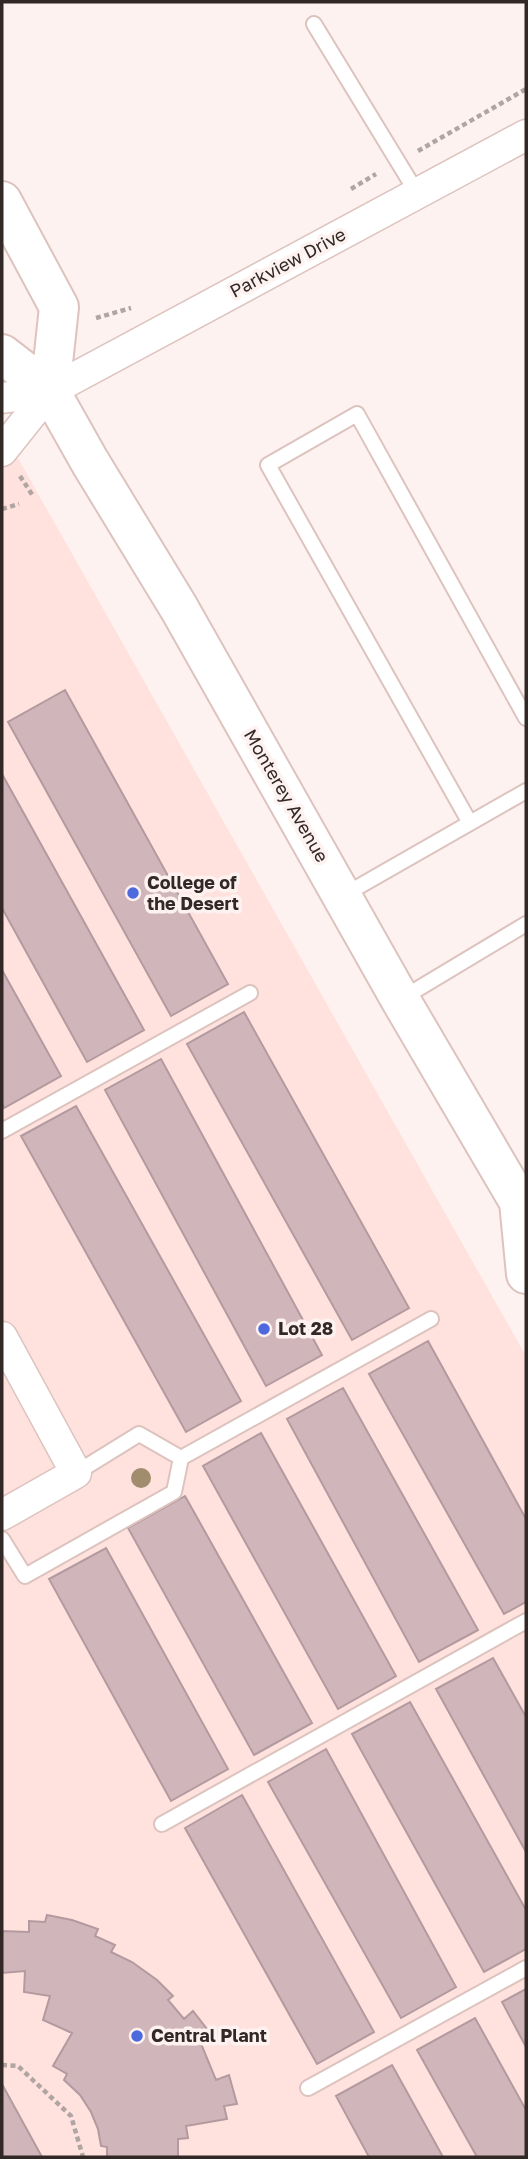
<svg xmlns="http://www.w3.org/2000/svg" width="528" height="2159" font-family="'Golos Text',sans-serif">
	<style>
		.built { fill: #ffe2dd }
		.building { fill: #d0b6ba; stroke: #b39a9f; stroke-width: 2 }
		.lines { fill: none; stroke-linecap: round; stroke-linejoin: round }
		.lane-casing { stroke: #ddc3be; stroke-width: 18 }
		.street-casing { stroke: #ddc3be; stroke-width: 33 }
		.primary-casing { stroke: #ddc3be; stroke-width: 42 }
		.path { stroke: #b0a5a3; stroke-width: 4.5; stroke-dasharray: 5 3.5; stroke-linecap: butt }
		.lane { stroke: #fff; stroke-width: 14 }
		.street { stroke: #fff; stroke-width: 30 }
		.primary { stroke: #fff; stroke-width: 38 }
		.tree { fill: #a18d6e }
		.poi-dot { fill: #4d69dd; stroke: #fdf2f0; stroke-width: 2.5 }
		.labels { text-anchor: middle; stroke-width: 7; stroke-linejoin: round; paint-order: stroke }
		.street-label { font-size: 18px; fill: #322927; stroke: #fdf2f0 }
		.poi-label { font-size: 18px; font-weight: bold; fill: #322927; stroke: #fdf2f0; text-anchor: start }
	</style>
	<rect width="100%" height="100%" fill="#fdf2f0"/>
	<path class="built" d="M2,430L526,1356V2157H2Z"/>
	<path class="building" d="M65,690L228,984L171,1016L8,722Z
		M2,774L144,1030L87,1062L2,908Z
		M2,970L61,1076L4,1108L2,1103Z
		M244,1012L409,1308L352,1340L187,1044Z
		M161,1059L322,1355L266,1386L105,1090Z
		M76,1106L241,1401L186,1432L21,1136Z
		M428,1341L526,1519V1602L504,1614L369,1374Z
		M343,1388L478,1630L419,1662L287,1419Z
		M261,1433L396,1676L338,1709L203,1466Z
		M185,1496L312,1723L254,1755L128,1528Z
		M106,1548L228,1769L171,1801L49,1579Z
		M493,1658L526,1717V1852L436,1689Z
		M410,1702L526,1910V1949L484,1972L352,1734Z
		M326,1749L456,1987L401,2018L268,1782Z
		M242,1795L374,2032L317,2064L185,1828Z
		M47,1915L72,1920L98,1929L95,1936L115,1945L111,1952L132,1962L157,1980L173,1996L168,2000L184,2019L193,2011L210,2033L199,2039L216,2080L229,2075L237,2104L224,2106L227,2119L186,2126L188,2138L178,2139V2157H107V2147L101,2146L98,2129L91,2112L80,2095L64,2080L67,2074L53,2066L72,2033L43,2020L50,1996L24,1992L25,1971L2,1973V1931L29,1932V1921L45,1922Z
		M526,1989V2047L502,2002Z
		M475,2018L526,2110V2157H477L417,2050Z
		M392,2065L443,2157H369L336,2096Z
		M3,2086L42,2157H2V2087Z"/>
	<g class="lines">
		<defs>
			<path id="lane" d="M314,24L417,193
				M470,823L268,465L357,414L526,718
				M344,895L526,791
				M401,999L526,924
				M2,1131L250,993
				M76,1473L139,1434L181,1458
				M2,1539L25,1576L174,1492L181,1458L431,1319
				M162,1824L526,1621
				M308,2088L526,1968"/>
			<path id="street" d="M2,398L50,391L526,135
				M2,451L50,391
				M2,1337L76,1473L2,1515"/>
			<path id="primary" d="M2,201L59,307L50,391
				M2,354L50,391L90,462L179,608L400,999L519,1202L526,1274"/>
		</defs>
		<use href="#lane" class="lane-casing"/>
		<use href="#street" class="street-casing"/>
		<use href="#primary" class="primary-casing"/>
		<path class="path" d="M418,151L526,89
			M351,189L376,174
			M96,318L131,308
			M20,476L33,496
			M2,509L19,504
			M2,2065L18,2066L71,2116L83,2157"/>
		<use href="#lane" class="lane"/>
		<use href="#street" class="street"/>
		<use href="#primary" class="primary"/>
	</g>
	<circle class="tree" cx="141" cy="1478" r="10"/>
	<g class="poi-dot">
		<circle cx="133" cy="893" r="7"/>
		<circle cx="264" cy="1329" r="7"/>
		<circle cx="137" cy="2036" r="7"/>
	</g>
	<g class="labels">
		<g class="street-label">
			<text transform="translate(288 263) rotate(-28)" y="6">Parkview Drive</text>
			<text transform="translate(286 796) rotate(60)" y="6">Monterey Avenue</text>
		</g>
		<g class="poi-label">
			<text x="147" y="889">College of<tspan x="147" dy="21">the Desert</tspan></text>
			<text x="278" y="1335">Lot 28</text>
			<text x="151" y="2042">Central Plant</text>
		</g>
	</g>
	<rect width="528" height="2159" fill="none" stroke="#322927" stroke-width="7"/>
</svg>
